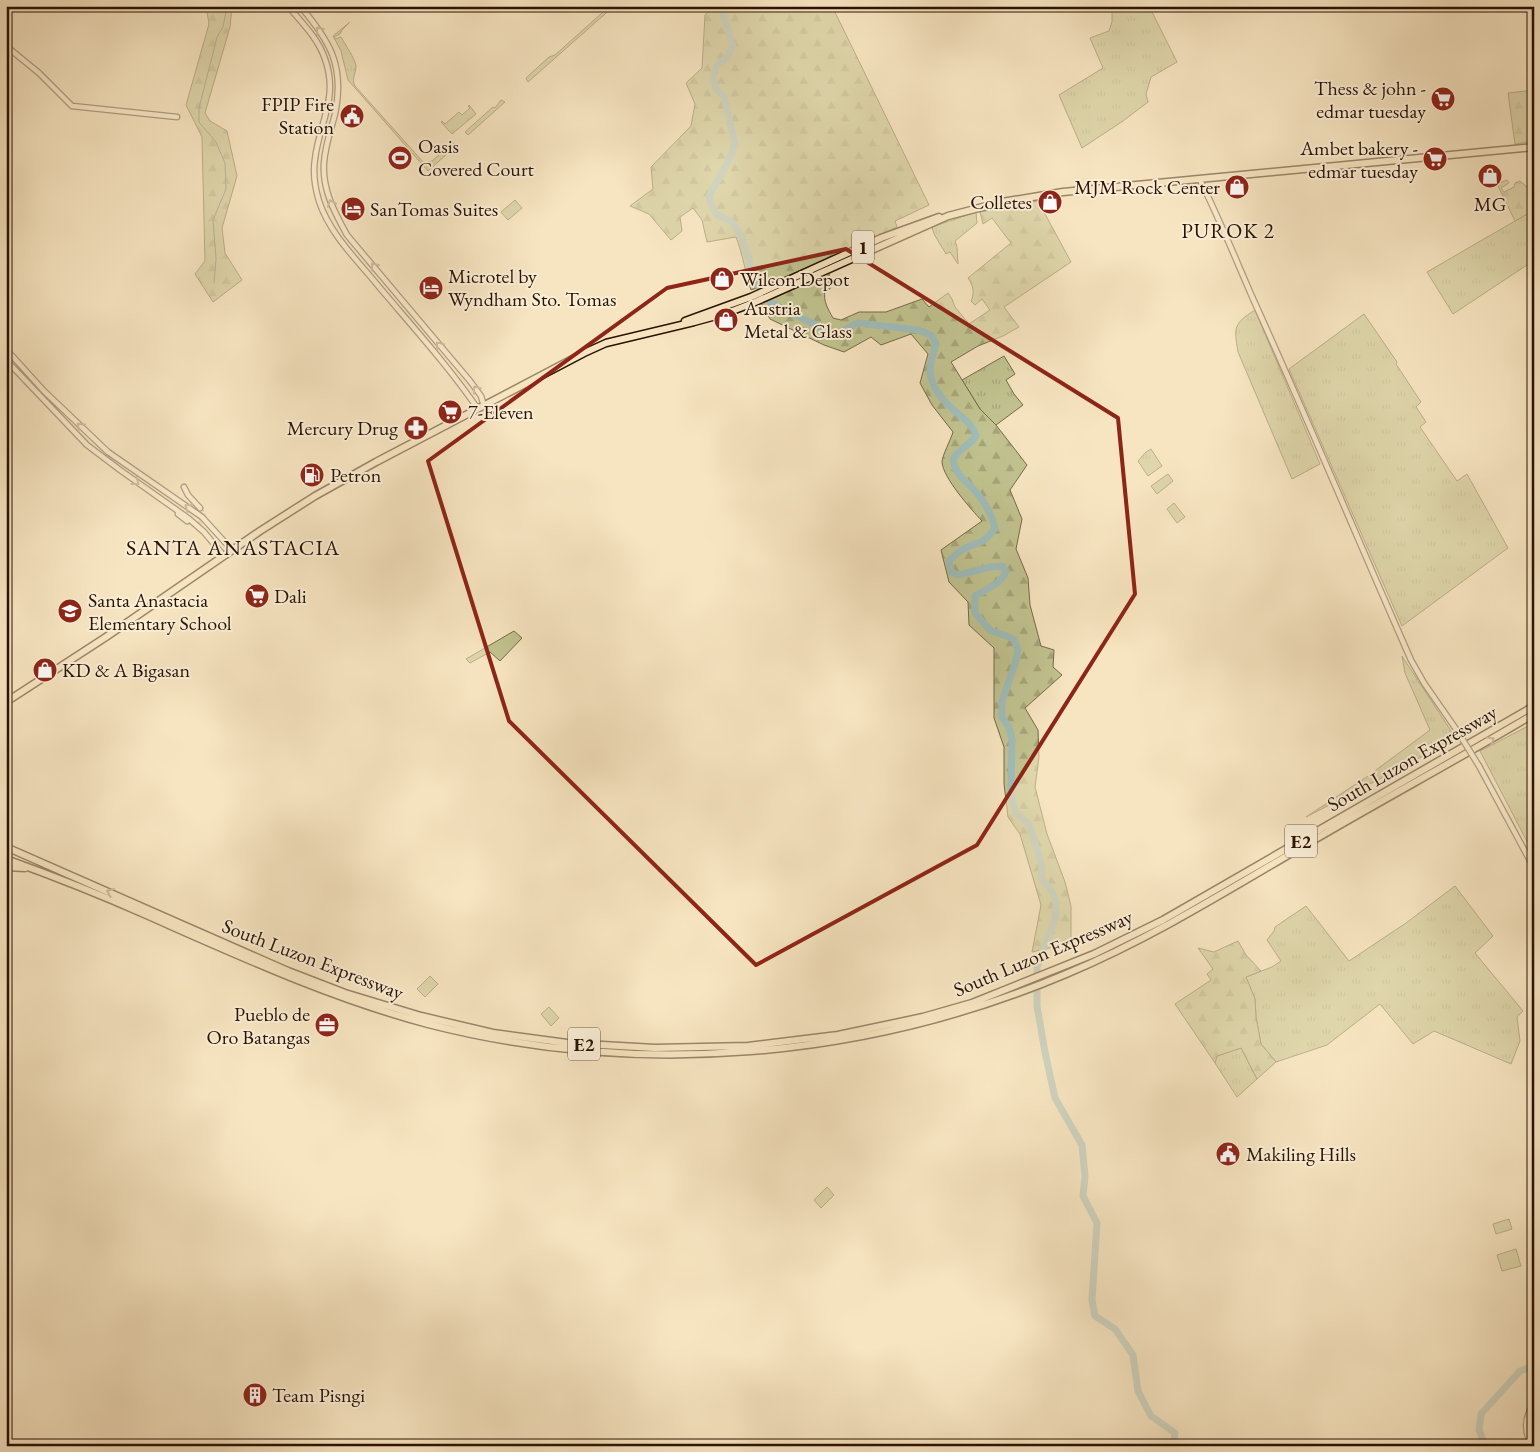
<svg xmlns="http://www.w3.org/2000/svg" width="1540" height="1452" font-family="'EB Garamond',serif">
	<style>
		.grass { fill: url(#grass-tufts); stroke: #766a48 }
		.forest { fill: url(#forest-firs); stroke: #766a48 }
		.park { fill: #c1c390; stroke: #766a48 }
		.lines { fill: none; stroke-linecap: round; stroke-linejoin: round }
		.stream { stroke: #707970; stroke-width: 1 }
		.river { stroke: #9fbdba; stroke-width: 7 }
		.minor-tunnel { stroke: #d8c5a4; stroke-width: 4.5; stroke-dasharray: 4.5 2; stroke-linecap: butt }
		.minor-casing { stroke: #5d4730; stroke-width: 7 }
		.highway-casing { stroke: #2a1200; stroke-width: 9 }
		.minor { stroke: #faeed7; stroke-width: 4.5 }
		.highway { stroke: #f7e5c1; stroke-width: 6 }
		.minor-bridge-casing { stroke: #5d4730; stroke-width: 7; stroke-linecap: butt }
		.minor-bridge { stroke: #faeed7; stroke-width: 4.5 }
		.oneway { stroke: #9c8b76 }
		.oneway2 { stroke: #9b866a }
		.marked { fill: none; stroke: #8f2418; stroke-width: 4; stroke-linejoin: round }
		.labels { text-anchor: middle; stroke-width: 4; stroke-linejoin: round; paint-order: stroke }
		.shield { fill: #faeed7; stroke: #685440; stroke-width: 1 }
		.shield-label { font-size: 19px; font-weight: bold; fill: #2a1200 }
		.poi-label { font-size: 20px; fill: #2a1200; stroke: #faeed7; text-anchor: start }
		.street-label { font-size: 20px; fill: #2a1200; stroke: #faeed7 }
		.neighbourhood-label { font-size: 21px; letter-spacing: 1px; fill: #2a1200; stroke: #faeed7 }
		.quarter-label { font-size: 22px; letter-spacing: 1px; fill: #2a1200; stroke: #faeed7 }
	</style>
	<defs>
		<pattern id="grass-tufts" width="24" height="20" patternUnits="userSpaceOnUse" patternTransform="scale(1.25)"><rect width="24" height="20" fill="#c1c390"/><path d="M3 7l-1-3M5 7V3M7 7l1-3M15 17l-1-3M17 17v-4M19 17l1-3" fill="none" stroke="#a6a67a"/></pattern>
		<pattern id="forest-firs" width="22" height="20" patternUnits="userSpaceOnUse" patternTransform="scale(1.25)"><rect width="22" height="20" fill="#c1c390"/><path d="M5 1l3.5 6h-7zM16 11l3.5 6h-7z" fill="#a6a67a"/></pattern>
	</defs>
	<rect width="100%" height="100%" fill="#f7e5c1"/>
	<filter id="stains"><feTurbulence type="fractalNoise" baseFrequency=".004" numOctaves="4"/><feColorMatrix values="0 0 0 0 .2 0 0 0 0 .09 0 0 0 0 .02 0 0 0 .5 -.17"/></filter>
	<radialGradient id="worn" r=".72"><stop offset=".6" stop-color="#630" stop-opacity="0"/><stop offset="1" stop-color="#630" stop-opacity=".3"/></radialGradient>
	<path class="grass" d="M610,6H614L528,82L526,78L549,57L555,55L603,12L607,9L609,10Z
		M1114,6H1149L1177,62L1151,77L1146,94L1148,102L1123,121L1082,148L1059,95L1103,68L1090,38L1109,31L1112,22V8Z
		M350,22L342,30L340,34L334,37L335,39L341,37C345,44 355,59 356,66C356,74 351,78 355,86L424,163L432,161L453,143L457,145L428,171L348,80L341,51L333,36Z
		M501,100L505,102L468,135L465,132L493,107L495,108Z
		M469,105L476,114L452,134L441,122L442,121L445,124L459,112L462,115L470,108L468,106Z
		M1534,210V271L1527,265L1453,314L1427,272Z
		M976,212L977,223L955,241L957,247L958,264L950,252L946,254L934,234L932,227Z
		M1255,310L1320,464L1292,479L1238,352C1234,327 1233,324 1255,310Z
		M1364,314L1397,362L1396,364L1421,402L1416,407L1426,422L1420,427L1457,481L1467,474L1508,548L1402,626L1289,369Z
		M1004,356L1015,374L1006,380L1014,394L1023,405L996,425L980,409L962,380Z
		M1151,449L1162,466L1148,476L1138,461L1146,452Z
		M1402,656L1455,737L1416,760L1306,817L1368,776L1430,730L1405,673Z
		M1534,723V855L1480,751Z
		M1455,886L1493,936L1475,953L1523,1011L1517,1017L1520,1041L1511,1064L1434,1031L1413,1044L1380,1004L1327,1045L1276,1062L1261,1044L1256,1017L1255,999L1246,977L1272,967L1281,961L1267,940L1274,931L1275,927L1306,906L1349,961L1406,923Z
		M1241,1048L1257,1079L1237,1097L1215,1063L1217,1056Z"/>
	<path class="forest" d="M206,6H232L230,27L205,113L210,121L227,131L237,176L222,228L225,253L242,280L213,302L195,274L205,261L202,137L186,105L209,24Z
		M713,6H832L929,205L895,221L897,227L790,275L751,290C745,272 743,255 736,237L707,242L702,220L693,208L680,217L682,231L671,240L649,214L630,206L653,189L651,167L691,126L695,104L686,83L702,68L705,15Z
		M1534,90V141L1515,144L1508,93Z
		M1507,180L1509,183L1501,188L1504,192L1514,187L1515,183L1520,181L1533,192L1530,195L1534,201V210L1515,221L1497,184Z
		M1038,201L1071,262L1004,307L1019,327L1003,336L978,346L951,362L980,409L996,425L1027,465L1010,490L1022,519L1016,549L1028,578L1030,605L1041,646L1054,650L1053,667L1062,675L1025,708L1038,730L1039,757L1035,787L1047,834L1065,882L1071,906V943L1032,952L1041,905L1020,834L1008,817L1004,784V747L994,718V648L969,625L968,602L949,582L941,550L982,521C971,509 943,478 942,462C942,456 951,439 953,432L932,405L920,383L928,354L911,334L881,345L871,337L844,352L824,345L770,319L761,303L796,288L829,272L830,289L825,291C823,301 828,309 833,318L841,320L859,312H886L922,299L929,307L948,293L952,299L955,307L969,324L990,310L982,299L975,305L971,301C975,293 973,285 968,278L1011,243L992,218L983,224L980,212Z
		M1238,941L1246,955L1261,971L1246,977L1255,999L1256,1017L1261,1044L1276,1062L1257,1079L1241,1048L1217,1056L1215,1063L1175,1004L1211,980L1207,974L1213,969L1198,948L1214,952Z"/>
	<path class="park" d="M515,200L522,208L508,220L501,212Z
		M1168,474L1173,481L1157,494L1151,486Z
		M1174,503L1185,517L1177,523L1167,509Z
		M514,631L522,638L500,661L490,652L470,663L466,659Z
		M430,976L438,984L425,997L417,989Z
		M549,1007L559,1018L551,1026L541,1014Z
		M827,1187L834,1195L821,1208L814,1200Z
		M1509,1219L1512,1229L1496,1234L1493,1224Z
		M1516,1249L1521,1266L1502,1271L1497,1255Z"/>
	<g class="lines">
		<path class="stream" d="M214,283L216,259L213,220L226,189L225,163L216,142L199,122V108L217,37L223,27L227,6"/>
		<path class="river" d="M725,6L723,15L733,45L728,56L717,65L713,77L716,89L724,96L735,144L728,162L709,196L711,204L716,214L732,222L742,238L755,282L771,303L822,328L837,334L857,323L919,330L932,336L936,344C934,352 930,362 930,371C931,388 944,402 957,413C965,420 973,425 976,436C969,446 959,449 953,459C955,476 967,481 977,493C986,504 992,515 995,528C983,546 976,541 962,550C957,553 953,557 949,561L951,572L958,575L991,567L1002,566L1006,571C1003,583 986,589 975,596V613L990,630L1014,639L1018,650L1015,664L1002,701V717L1009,727L1012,739L1011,795L1016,813L1029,824L1042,865L1041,878L1052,891L1056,903L1055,919L1037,967V1006L1045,1052L1055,1098L1082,1145L1085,1176L1083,1196L1097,1223L1092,1300L1095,1316L1115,1329L1133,1355L1138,1391L1151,1416L1175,1433L1173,1446
			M1487,1446L1484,1442L1479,1430L1481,1414L1520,1371L1534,1366"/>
		<path class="minor-tunnel" d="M187,521L194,525L201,522L204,515L200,508"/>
		<defs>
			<path id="minor" d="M288,6C302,23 318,38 325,59C339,98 319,123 315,159C313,172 315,188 319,201C329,232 354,257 375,282C410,324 447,364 478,409
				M300,6C330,41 345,66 335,114C331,130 325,146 324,163C322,190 335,213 347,235L470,381L481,396L484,406
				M6,46L39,73L72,106L177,117
				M1200,180C1220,220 1236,260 1254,301C1308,420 1358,540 1411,660L1424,683L1458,732
				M6,349L44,391L108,452L202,517L232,550
				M6,360L87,445L120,470L188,518L204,532L224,556
				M184,487L188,495L200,508
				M178,514L187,521
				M1479,766L1534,868
				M1532,1446C1524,1432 1524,1417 1534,1404"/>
			<path id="highway" d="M685,321L751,297L881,238L939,217
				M6,702L106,637L260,531L315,496L376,462L584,353L606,343L694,322L727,313L753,303L948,216L1002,202L1063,192L1534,147
				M6,847L288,971L345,993L421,1016L493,1033L567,1043L655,1048L748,1046L838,1035L923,1017L972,1003L1094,954L1163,920L1534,706
				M6,859C53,876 99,894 144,914C237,955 330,998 428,1024C639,1078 865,1059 1066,974C1157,936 1241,882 1326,833C1395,793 1465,755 1534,714
				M6,867L25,868"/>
		</defs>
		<use href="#minor" class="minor-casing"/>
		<use href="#highway" class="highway-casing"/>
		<use href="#minor" class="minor"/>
		<use href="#highway" class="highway"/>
		<defs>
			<path id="minor-bridge" d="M1458,732L1479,766"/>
		</defs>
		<use href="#minor-bridge" class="minor-bridge-casing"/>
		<use href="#minor-bridge" class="minor-bridge"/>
	</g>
	<defs><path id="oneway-chevron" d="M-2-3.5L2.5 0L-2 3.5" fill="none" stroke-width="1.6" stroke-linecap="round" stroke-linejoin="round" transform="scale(1.25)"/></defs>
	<g class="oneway">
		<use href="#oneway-chevron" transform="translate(319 30) rotate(-128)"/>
		<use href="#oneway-chevron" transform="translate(331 203) rotate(-112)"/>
		<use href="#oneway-chevron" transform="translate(374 266) rotate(-129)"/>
		<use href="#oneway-chevron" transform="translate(439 345) rotate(-130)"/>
		<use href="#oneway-chevron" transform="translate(476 389) rotate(-127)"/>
		<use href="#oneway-chevron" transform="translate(80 426) rotate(-136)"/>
		<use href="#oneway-chevron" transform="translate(136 482) rotate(36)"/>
		<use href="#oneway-chevron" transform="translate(188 507) rotate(-145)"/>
	</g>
	<g class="oneway2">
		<use href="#oneway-chevron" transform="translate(1491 740) rotate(-31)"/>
		<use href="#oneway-chevron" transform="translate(110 892) rotate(-156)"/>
	</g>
	<path d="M0 0H1540V1452H0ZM846,249L1118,418L1135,594L977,845L756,965L509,721L428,461L667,288Z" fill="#f7e5c1" fill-opacity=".55" fill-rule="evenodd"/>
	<path class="marked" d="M846,249L1118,418L1135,594L977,845L756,965L509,721L428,461L667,288Z"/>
	<defs>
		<symbol id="supermarket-disc" viewBox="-11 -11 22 22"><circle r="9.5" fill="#8f2418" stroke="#faeed7"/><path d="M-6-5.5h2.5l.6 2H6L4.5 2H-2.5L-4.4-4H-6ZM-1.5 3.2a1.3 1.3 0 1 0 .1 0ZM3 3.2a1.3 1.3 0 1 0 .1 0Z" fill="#fff"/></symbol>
		<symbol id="civic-disc" viewBox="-11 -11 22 22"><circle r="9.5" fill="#8f2418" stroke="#faeed7"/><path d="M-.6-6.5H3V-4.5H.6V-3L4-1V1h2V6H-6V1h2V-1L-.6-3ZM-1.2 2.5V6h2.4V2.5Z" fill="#fff"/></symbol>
		<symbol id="stadium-disc" viewBox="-11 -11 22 22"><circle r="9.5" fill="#8f2418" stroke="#faeed7"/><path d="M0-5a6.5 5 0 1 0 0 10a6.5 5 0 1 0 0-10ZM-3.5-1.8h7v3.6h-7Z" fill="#fff"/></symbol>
		<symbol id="shop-disc" viewBox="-11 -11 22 22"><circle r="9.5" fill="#8f2418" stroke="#faeed7"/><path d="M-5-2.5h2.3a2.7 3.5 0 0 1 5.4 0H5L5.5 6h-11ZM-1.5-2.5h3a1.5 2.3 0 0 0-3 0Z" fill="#fff"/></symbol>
		<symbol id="hotel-disc" viewBox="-11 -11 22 22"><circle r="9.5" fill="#8f2418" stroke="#faeed7"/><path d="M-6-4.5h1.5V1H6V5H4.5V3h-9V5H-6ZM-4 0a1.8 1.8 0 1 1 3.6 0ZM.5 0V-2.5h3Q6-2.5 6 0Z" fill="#fff"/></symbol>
		<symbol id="pharmacy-disc" viewBox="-11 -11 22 22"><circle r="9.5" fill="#8f2418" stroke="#faeed7"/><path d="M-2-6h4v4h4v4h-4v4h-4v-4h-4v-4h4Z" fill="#fff"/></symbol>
		<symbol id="fuel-disc" viewBox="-11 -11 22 22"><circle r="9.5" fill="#8f2418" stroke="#faeed7"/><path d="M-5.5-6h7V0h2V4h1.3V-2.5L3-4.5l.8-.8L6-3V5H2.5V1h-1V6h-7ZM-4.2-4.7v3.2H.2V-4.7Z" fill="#fff"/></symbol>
		<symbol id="school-disc" viewBox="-11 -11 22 22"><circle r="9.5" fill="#8f2418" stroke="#faeed7"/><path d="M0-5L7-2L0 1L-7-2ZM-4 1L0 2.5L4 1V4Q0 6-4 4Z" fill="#fff"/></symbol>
		<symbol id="office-disc" viewBox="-11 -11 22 22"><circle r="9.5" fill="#8f2418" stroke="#faeed7"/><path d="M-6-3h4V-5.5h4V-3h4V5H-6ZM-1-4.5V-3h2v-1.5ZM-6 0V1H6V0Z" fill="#fff"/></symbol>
		<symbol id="building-disc" viewBox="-11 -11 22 22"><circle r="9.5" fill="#8f2418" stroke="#faeed7"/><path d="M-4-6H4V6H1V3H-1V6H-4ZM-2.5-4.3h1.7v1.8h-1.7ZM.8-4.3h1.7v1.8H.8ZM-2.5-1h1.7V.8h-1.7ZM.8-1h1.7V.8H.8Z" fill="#fff"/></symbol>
	</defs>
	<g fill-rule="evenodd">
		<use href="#supermarket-disc" x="1429" y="85" width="28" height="28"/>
		<use href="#civic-disc" x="338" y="102" width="28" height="28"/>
		<use href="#stadium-disc" x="386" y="144" width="28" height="28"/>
		<use href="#supermarket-disc" x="1421" y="145" width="28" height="28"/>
		<use href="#shop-disc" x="1476" y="162" width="28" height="28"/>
		<use href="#shop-disc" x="1223" y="173" width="28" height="28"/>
		<use href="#shop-disc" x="1036" y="188" width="28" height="28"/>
		<use href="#hotel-disc" x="339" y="195" width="28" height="28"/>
		<use href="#shop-disc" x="708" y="265" width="28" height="28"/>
		<use href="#hotel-disc" x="417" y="274" width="28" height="28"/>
		<use href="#shop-disc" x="712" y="306" width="28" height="28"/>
		<use href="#supermarket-disc" x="436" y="398" width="28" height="28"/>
		<use href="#pharmacy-disc" x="402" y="414" width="28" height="28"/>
		<use href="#fuel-disc" x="298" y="461" width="28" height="28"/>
		<use href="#supermarket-disc" x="243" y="582" width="28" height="28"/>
		<use href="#school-disc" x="56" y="597" width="28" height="28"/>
		<use href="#shop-disc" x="31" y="656" width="28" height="28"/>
		<use href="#office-disc" x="313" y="1011" width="28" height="28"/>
		<use href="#civic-disc" x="1214" y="1140" width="28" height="28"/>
		<use href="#building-disc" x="241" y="1381" width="28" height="28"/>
	</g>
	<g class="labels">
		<g class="shield">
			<rect x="852" y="230.5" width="22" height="33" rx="4"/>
			<rect x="1285" y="824.5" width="32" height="33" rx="4"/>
			<rect x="568" y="1027.5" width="32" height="33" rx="4"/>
		</g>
		<g class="shield-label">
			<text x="863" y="254">1</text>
			<text x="1301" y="848">E2</text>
			<text x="584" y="1051">E2</text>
		</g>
		<g class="poi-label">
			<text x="1426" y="95" text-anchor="end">Thess &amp; john -<tspan x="1426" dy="23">edmar tuesday</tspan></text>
			<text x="334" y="111" text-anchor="end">FPIP Fire<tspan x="334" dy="23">Station</tspan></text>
			<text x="418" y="153">Oasis<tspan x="418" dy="23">Covered Court</tspan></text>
			<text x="1418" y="155" text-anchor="end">Ambet bakery -<tspan x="1418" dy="23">edmar tuesday</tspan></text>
			<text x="1220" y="194" text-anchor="end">MJM Rock Center</text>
			<text x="1032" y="209" text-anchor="end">Colletes</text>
			<text x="1490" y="211" text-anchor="middle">MG</text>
			<text x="370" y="216">SanTomas Suites</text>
			<text x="448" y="283">Microtel by<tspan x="448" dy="23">Wyndham Sto. Tomas</tspan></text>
			<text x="740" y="286">Wilcon Depot</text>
			<text x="744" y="315">Austria<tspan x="744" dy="23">Metal &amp; Glass</tspan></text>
			<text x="468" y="419">7-Eleven</text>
			<text x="398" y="435" text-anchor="end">Mercury Drug</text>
			<text x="330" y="482">Petron</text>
			<text x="274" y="603">Dali</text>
			<text x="88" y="607">Santa Anastacia<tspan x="88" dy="23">Elementary School</tspan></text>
			<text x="62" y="677">KD &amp; A Bigasan</text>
			<text x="310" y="1021" text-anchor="end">Pueblo de<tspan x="310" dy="23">Oro Batangas</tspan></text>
			<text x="1246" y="1161">Makiling Hills</text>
			<text x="272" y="1402">Team Pisngi</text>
		</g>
		<g class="street-label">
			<text transform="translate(1412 758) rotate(-30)" y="7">South Luzon Expressway</text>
			<text transform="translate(1043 953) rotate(-23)" y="7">South Luzon Expressway</text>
			<text transform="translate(313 959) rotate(21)" y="7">South Luzon Expressway</text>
		</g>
		<g class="neighbourhood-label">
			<text x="1228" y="238">PUROK 2</text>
		</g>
		<g class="quarter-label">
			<text x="233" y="555">SANTA ANASTACIA</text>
		</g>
	</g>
	<rect width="1540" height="1452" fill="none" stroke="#f7e5c1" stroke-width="25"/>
	<rect x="8" y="8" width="1525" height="1437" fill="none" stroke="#2a1200" stroke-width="2.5"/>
	<rect x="12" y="12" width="1515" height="1427" fill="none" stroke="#2a1200"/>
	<rect width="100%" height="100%" filter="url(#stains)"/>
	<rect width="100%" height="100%" fill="url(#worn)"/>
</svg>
